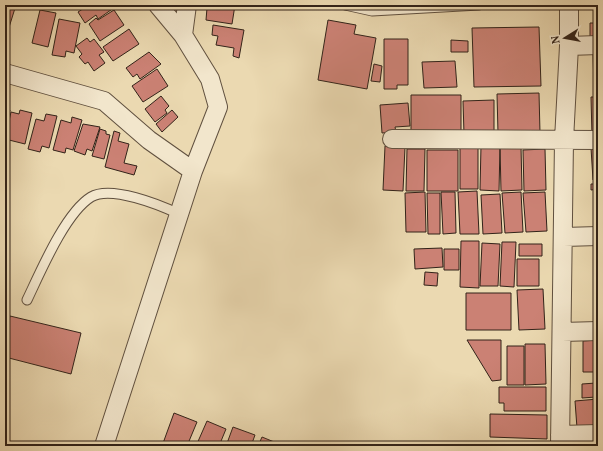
<svg xmlns="http://www.w3.org/2000/svg" width="603" height="451" font-family="Vollkorn,serif">
	<style>
		.building { fill: #cb8174; stroke: #322319 }
		.lines { fill: none; stroke-linecap: round; stroke-linejoin: round }
		.lane-casing { stroke: #60503f; stroke-width: 11 }
		.street-casing { stroke: #60503f; stroke-width: 20 }
		.lane { stroke: #f2e6cc; stroke-width: 9 }
		.street { stroke: #f2e6cc; stroke-width: 18 }
	</style>
	<rect width="100%" height="100%" fill="#ebd9b1"/>
	<filter id="stains"><feTurbulence type="fractalNoise" baseFrequency=".005" numOctaves="4"/><feColorMatrix values="0 0 0 0 .2 0 0 0 0 .09 0 0 0 0 .02 0 0 0 .5 -.17"/></filter>
	<radialGradient id="worn" r=".72"><stop offset=".6" stop-color="#630" stop-opacity="0"/><stop offset="1" stop-color="#630" stop-opacity=".3"/></radialGradient>
	<path class="building" d="M5,5H16L6,37H5Z
		M89,5H118L98,19L96,15L85,23L78,12Z
		M214,5H235L232,24L206,20L207,8L214,9Z
		M40,10L56,13L48,47L32,43Z
		M114,10L124,25L100,41L89,24L96,18L98,20Z
		M59,19L80,23L74,53L66,51L65,57L52,55Z
		M328,20L356,25L354,34L376,38L367,89L318,80Z
		M590,23H598V38H590Z
		M213,25L244,30L239,58L233,56L234,48L216,45L218,36L212,35Z
		M539,27L541,86L474,87L472,28Z
		M129,29L139,44L113,61L103,47Z
		M87,38L90,42L94,39L104,52L99,55L105,63L94,71L88,62L85,64L79,57L82,54L76,46Z
		M384,39H408V85H397V89H384Z
		M451,40L468,41V52H451Z
		M149,52L161,64L140,79L137,74L133,77L126,68Z
		M593,52H598V89H594Z
		M455,61L457,87L424,88L422,62Z
		M374,64L382,66L380,82L371,81Z
		M157,69L168,86L143,102L132,86Z
		M539,93L540,133H498L497,94Z
		M411,95H461V132L411,133Z
		M161,96L169,106L165,110L167,113L155,122L145,109Z
		M591,97H598V136H592Z
		M494,100V133L464,134L463,101Z
		M408,103L410,126L395,127L396,132L382,133L380,105Z
		M5,109L10,110L5,133Z
		M20,110L32,113L25,144L5,139L11,112L19,114Z
		M172,110L178,117L162,132L156,124Z
		M46,114L57,116L49,148L42,146L40,152L28,149L36,119L44,121Z
		M72,117L82,120L73,150L66,148L65,153L53,150L61,120L71,123Z
		M83,124L100,127L92,151L87,149L85,155L74,151Z
		M100,129L106,131V134L110,135L104,159L92,156Z
		M114,131L120,133L118,141L129,144L124,163L137,166L134,175L105,167Z
		M460,145H478V189H460Z
		M385,146L405,147L403,191L383,190Z
		M481,146H500L499,191L480,190Z
		M500,147H521L522,190L501,191Z
		M598,147V180H593L591,148Z
		M407,149H425L424,191H406Z
		M545,149L546,190L524,191L523,150Z
		M427,150H458V191H427Z
		M5,177L8,178L5,195Z
		M591,184H598V189L591,190Z
		M477,191L479,234H460L458,192Z
		M425,192L426,232H406L405,193Z
		M441,192H455L456,233L443,234Z
		M521,192L523,232L505,233L502,193Z
		M545,192L547,231L526,232L523,193Z
		M427,193H440V234H428Z
		M500,194L502,233L483,234L481,195Z
		M596,198H598V233H596Z
		M461,241H479V288L460,287Z
		M502,242H516L514,287L500,286Z
		M482,243L500,244L498,286H480Z
		M519,244H542V256H519Z
		M442,248L443,267L415,269L414,249Z
		M444,249H459V270H444Z
		M517,259H539V286H517Z
		M425,272L438,273L437,286L424,285Z
		M543,289L545,329L519,330L517,290Z
		M466,293H511V330H466Z
		M598,299V313H596V300Z
		M10,316L81,333L71,374L5,357V337Z
		M467,340H501V380L492,381Z
		M598,340V372H583V341Z
		M525,344H545L546,384L525,385Z
		M507,346H524V385H507Z
		M596,383V397L582,398V384Z
		M499,387H546V411H504V403H499Z
		M598,399V427L577,428L575,401Z
		M174,413L197,422L187,446H162Z
		M490,414L547,415V439L490,437Z
		M207,421L226,429L219,446H196Z
		M233,427L255,435L251,446H226Z
		M262,437L284,446H258Z
		M573,442H595V446H573Z"/>
	<g class="lines">
		<defs>
			<path id="lane" d="M345,5L372,11L479,5
				M27,300C40,273 65,213 91,197C111,185 160,205 179,214"/>
			<path id="street" d="M183,35L187,5
				M569,46L598,45
				M5,73L104,101L149,140L193,171
				M392,139L598,140
				M564,237L598,236
				M562,332L598,331
				M560,435L598,434
				M104,446L193,171L218,107L210,79L183,35L158,5
				M560,446L564,140L569,46V5"/>
		</defs>
		<use href="#lane" class="lane-casing"/>
		<use href="#street" class="street-casing"/>
		<use href="#lane" class="lane"/>
		<use href="#street" class="street"/>
	</g>
	<rect width="603" height="451" fill="none" stroke="#ebd9b1" stroke-width="20"/>
	<rect x="6" y="6" width="591" height="439" fill="none" stroke="#322319" stroke-width="2"/>
	<rect x="10" y="10" width="583" height="431" fill="none" stroke="#322319"/>
	<g transform="translate(565 38) rotate(259)" stroke="#f2e6cc" stroke-width="3" paint-order="stroke">
	<path d="M0-3L7 15L0 10L-7 15Z" fill="#322319"/>
	<text y="-6" font-size="11" font-weight="bold" text-anchor="middle" fill="#322319">N</text>
	</g>
	<rect width="100%" height="100%" filter="url(#stains)"/>
	<rect width="100%" height="100%" fill="url(#worn)"/>
</svg>
